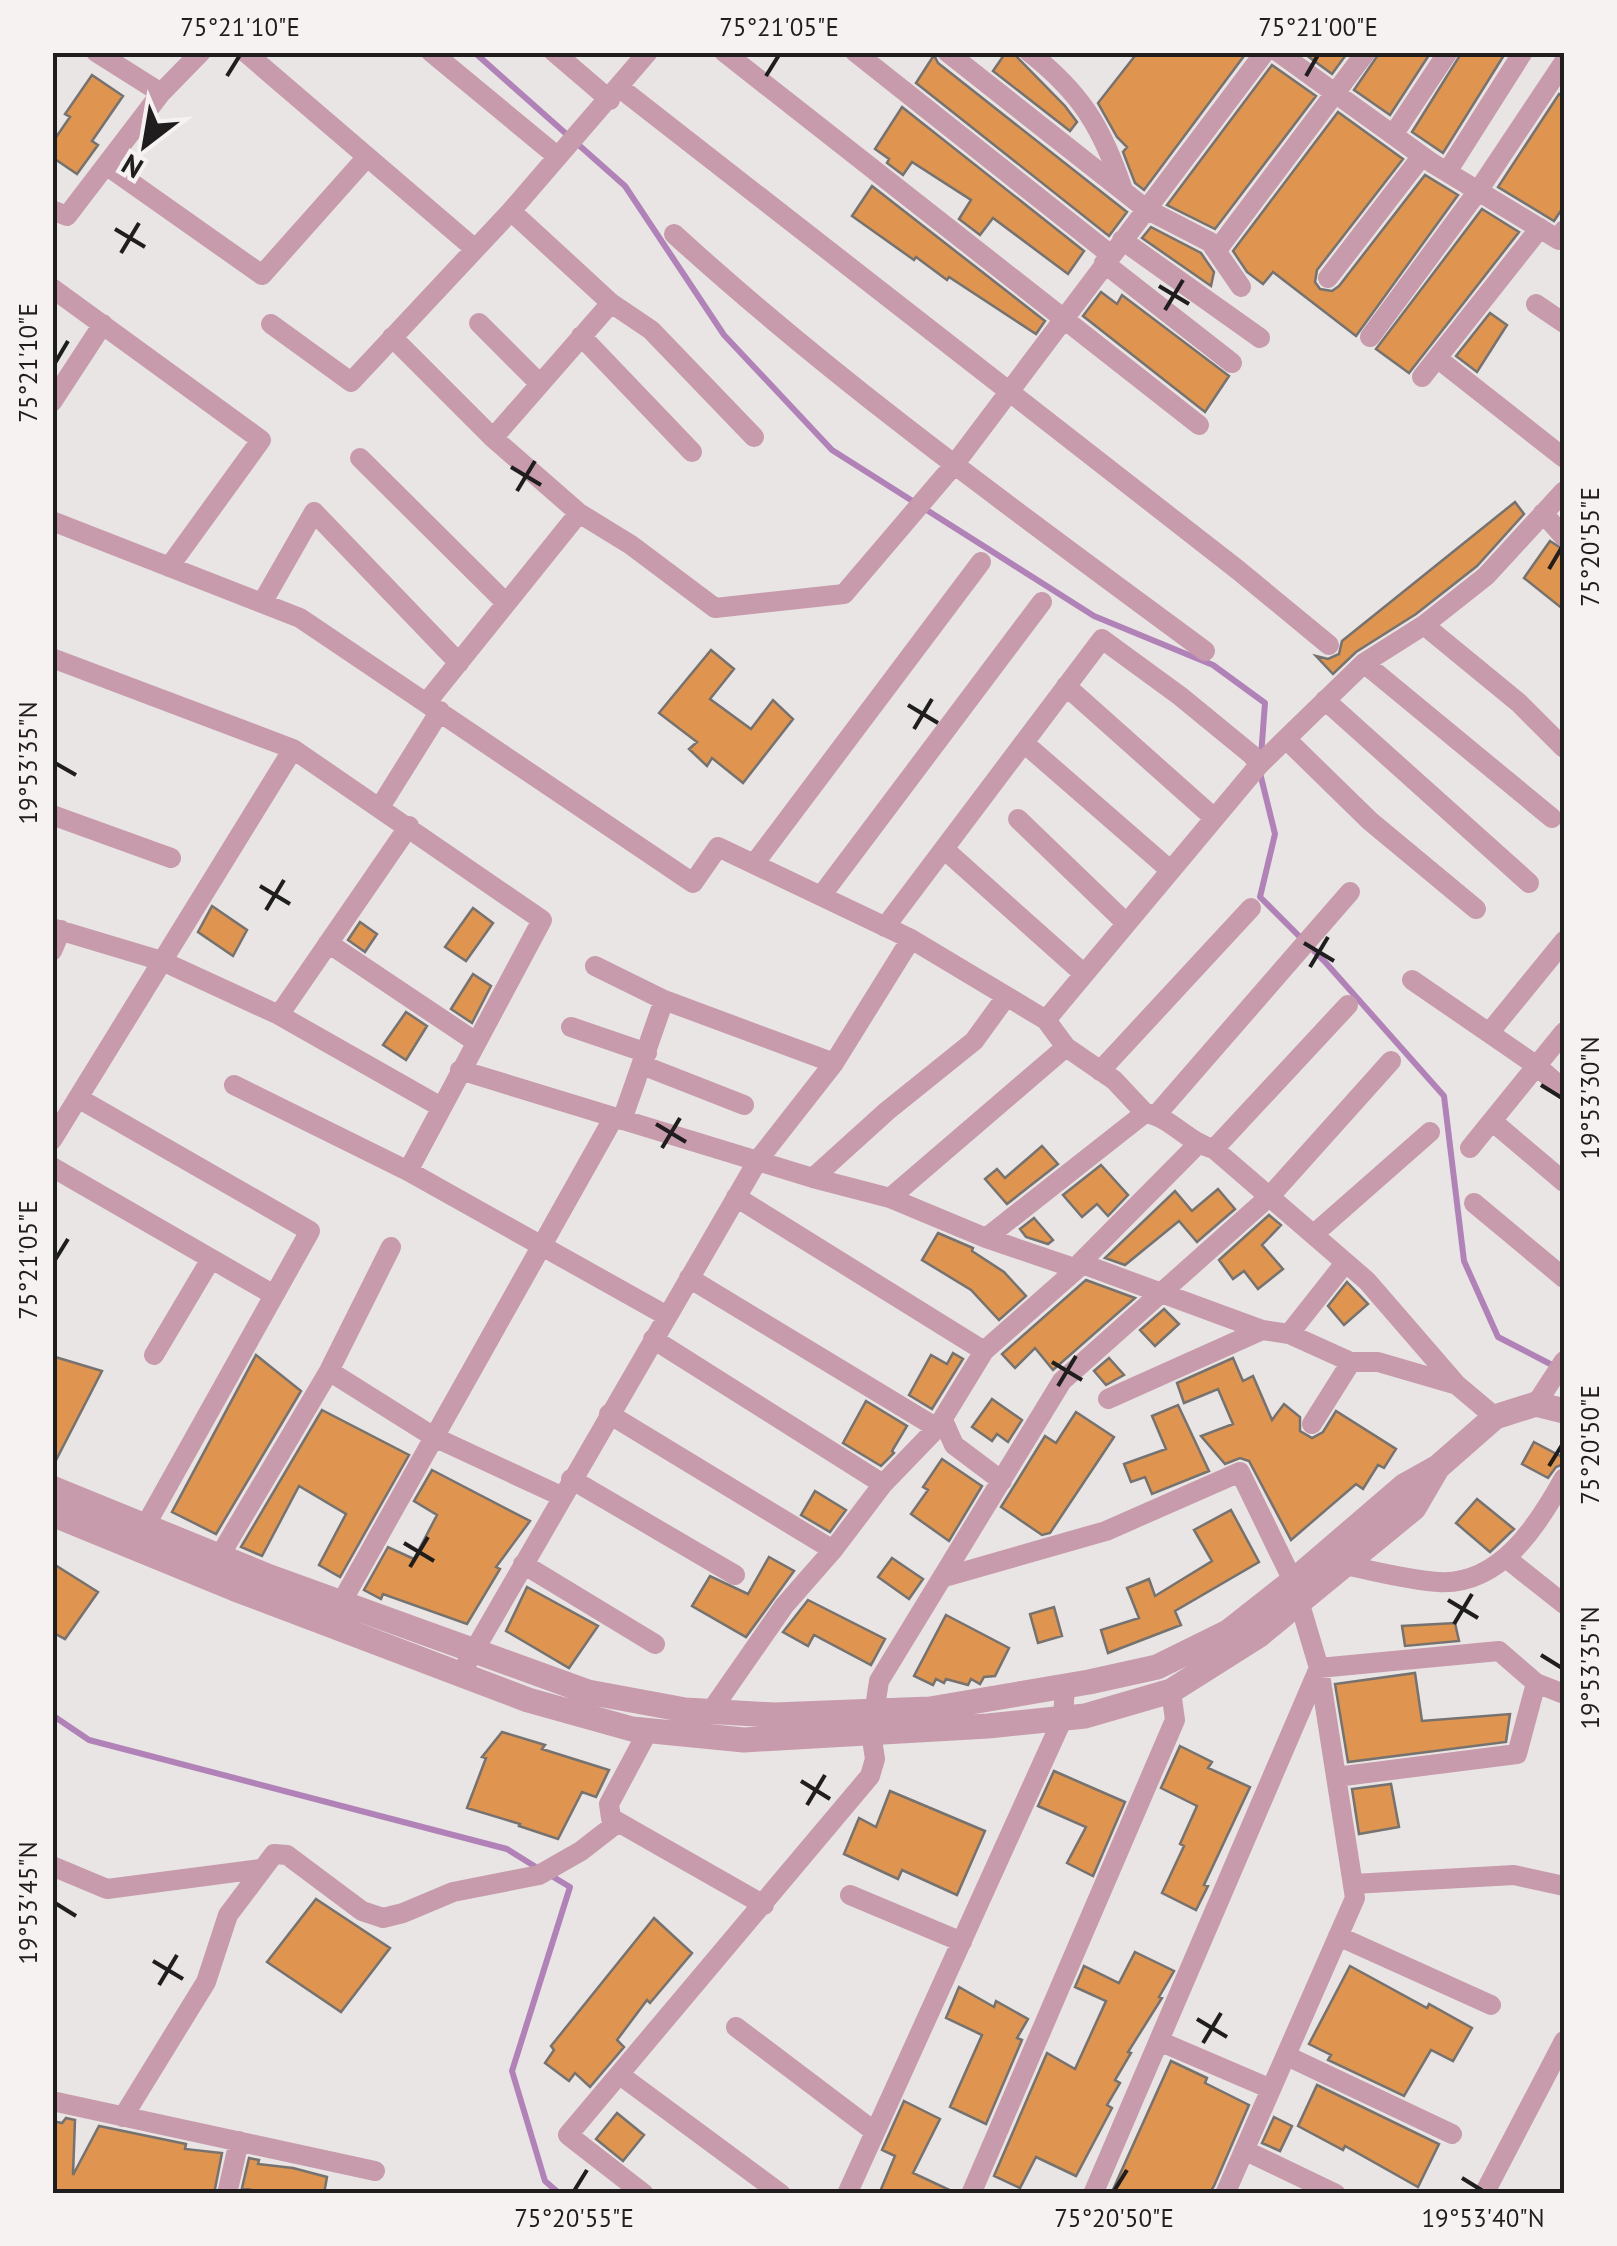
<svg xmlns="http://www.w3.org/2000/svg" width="1617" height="2246" font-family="'PT Sans',sans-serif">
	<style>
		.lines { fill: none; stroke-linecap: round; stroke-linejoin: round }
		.stream { stroke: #b182b7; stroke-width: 6 }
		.building { fill: #df944f; stroke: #757270; stroke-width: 2.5 }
		.minor { stroke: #c79bab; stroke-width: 20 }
		.tertiary { stroke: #c79bab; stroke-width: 25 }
		.ticks { fill: none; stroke: #1f1d1d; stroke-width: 4 }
		.neatline { fill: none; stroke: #1f1d1d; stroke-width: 4 }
		.ticks-label { font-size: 25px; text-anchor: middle; fill: #1f1d1d }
	</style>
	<rect width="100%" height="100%" fill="#e9e5e4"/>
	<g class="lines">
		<path class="stream" d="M474,52L625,186L724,335L832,450L1094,616L1213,665L1265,703L1261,756
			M1260,773L1275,834L1260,897L1326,963L1444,1096L1464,1261L1498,1337L1556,1367
			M52,1715L89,1740L507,1849L539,1869
			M550,1875L570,1887L512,2071L545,2181L560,2194"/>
	</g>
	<path class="building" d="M1006,52L1016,56L1065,106L1077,122L1070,131L993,71Z
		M1138,52H1247L1144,190L1135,183L1123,152L1127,147L1117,137L1098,103Z
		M1302,52H1348L1332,74Z
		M1380,52H1431L1390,115L1354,90Z
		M1462,52H1506L1443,153L1412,132Z
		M934,55L938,63L1127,212L1109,236L916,83Z
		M1272,65L1316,96L1215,229L1167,205Z
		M92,75L123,96L92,141L98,145L77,174L52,157V143L70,117L65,114Z
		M1559,94L1564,98V206L1554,221L1498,187Z
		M902,107L1084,251L1068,274L993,218L980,235L959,219L971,200L912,162L903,175L887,163L889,159L875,149Z
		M1338,112L1403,159L1317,270L1315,282L1320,289L1332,291L1339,286L1425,175L1458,195L1356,336L1273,272L1263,284L1247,272L1233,251Z
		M872,186L1045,321L1036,334L949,277L947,280L916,257L914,260L852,216Z
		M1482,209L1519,232L1409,373L1376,349Z
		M1151,227L1201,253L1214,272L1211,286L1142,238Z
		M1101,292L1117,304L1122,295L1229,376L1205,412L1083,316Z
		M1490,313L1507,325L1477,372L1456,356Z
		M1515,502L1524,514L1477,566L1416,614L1356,652L1333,674L1316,656L1328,659L1339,654L1342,641Z
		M1550,541L1564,550V610L1524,578Z
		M711,650L734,669L710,699L751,729L773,700L793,719L743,783L712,758L707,766L689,749L697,742L659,713Z
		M212,906L247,930L233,956L198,932Z
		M473,908L493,923L466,961L445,947Z
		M360,922L377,934L365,952L348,940Z
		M473,974L491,986L472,1023L451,1009Z
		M406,1012L427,1026L406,1060L383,1045Z
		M1042,1146L1058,1164L1007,1204L985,1179L997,1169L1005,1178Z
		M1101,1165L1128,1195L1108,1216L1097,1204L1082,1217L1063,1195Z
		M1218,1189L1235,1209L1197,1242L1179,1221L1125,1265L1105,1258L1175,1191L1192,1211Z
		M1269,1215L1281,1225L1262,1245L1283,1269L1258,1289L1244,1271L1233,1279L1219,1260Z
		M1034,1218L1053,1240L1048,1244L1026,1237L1020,1229Z
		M938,1233L973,1248L972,1251L1004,1272L1026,1296L999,1320L971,1290L922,1260Z
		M1086,1280L1135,1298L1053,1370L1035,1348L1015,1368L1002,1354Z
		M1347,1282L1368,1304L1344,1325L1328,1306Z
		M1164,1309L1179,1324L1155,1346L1140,1330Z
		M953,1353L963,1359L932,1409L909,1395L931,1355L947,1364Z
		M256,1355L301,1391L216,1534L172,1512Z
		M52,1356L102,1371L52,1468Z
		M1109,1358L1124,1375L1106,1385L1094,1371Z
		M1233,1358L1243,1381L1253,1376L1272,1420L1284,1404L1300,1417V1431L1312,1438L1323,1432L1336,1411L1396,1449L1384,1468L1378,1465L1363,1489L1356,1484L1291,1540L1249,1461L1240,1458L1225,1464L1201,1436L1233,1424L1218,1389L1184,1403L1177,1383Z
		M992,1399L1022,1420L1008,1442L997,1434L992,1441L972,1427Z
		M866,1401L907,1426L892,1451L894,1453L881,1466L843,1443Z
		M1178,1405L1209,1471L1152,1494L1145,1477L1131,1482L1124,1464L1166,1449L1152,1416Z
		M322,1410L409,1455L340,1577L319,1565L346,1514L299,1486L262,1556L241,1547Z
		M1076,1412L1114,1437L1050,1533L1042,1535L1001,1507L1045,1436L1056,1443Z
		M1534,1442L1564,1458V1464L1556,1467L1548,1478L1522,1464Z
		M942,1459L982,1486L949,1541L911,1514L928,1490L923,1487Z
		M432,1470L530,1521L496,1567L500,1569L467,1624L383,1594L381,1599L364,1590L388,1547L414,1559L437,1515L414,1501Z
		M815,1491L846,1510L830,1532L801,1515Z
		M1477,1499L1514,1529L1490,1552L1456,1523Z
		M1231,1510L1259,1562L1175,1611L1181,1625L1108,1653L1101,1630L1139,1618L1127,1588L1149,1579L1155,1596L1212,1561L1194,1530Z
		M769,1557L794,1571L746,1637L692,1606L710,1576L748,1594Z
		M892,1558L923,1579L909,1599L878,1577Z
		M52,1563L98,1592L65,1639L52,1632Z
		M527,1587L598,1626L569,1668L506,1631Z
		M808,1600L885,1639L871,1665L814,1635L808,1646L783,1632Z
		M1054,1607L1062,1636L1038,1643L1030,1614Z
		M946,1615L1009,1648L995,1676L984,1677L980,1684L971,1679L968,1685L946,1679L944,1683L936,1679L933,1685L914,1676Z
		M1455,1623L1459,1641L1405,1646L1402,1626Z
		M1415,1673L1422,1721L1510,1714L1506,1742L1348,1762L1335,1684Z
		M502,1732L545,1745L542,1749L609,1770L596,1797L582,1792L558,1839L519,1826L520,1824L467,1808L486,1758L482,1757Z
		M1180,1746L1212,1762L1208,1768L1250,1787L1204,1885L1208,1886L1196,1910L1162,1893L1184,1846L1180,1844L1197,1806L1161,1788Z
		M1054,1771L1125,1802L1093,1876L1067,1863L1086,1827L1038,1806Z
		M1391,1784L1399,1827L1359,1834L1352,1789Z
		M890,1791L985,1831L957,1895L902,1870L898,1879L844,1854L859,1818L876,1827Z
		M316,1899L390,1948L341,2012L267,1962Z
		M654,1918L692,1953L650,2003L647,2000L617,2040L624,2047L590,2087L575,2073L569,2081L545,2063L554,2050L551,2046Z
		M1135,1952L1174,1971L1159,1997L1162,1998L1128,2052L1131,2053L1115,2080L1120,2083L1107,2105L1112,2108L1076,2176L1036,2157L1020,2188L994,2176L1047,2053L1075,2069L1106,2001L1075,1987L1084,1966L1119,1983Z
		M1350,1966L1427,2008L1429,2004L1472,2028L1453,2061L1431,2050L1404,2096L1328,2060L1331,2055L1309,2044Z
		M959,1987L994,2007L996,2001L1028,2019L1017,2038L1022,2040L986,2124L950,2107L982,2035L946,2018Z
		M1171,2061L1207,2078L1205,2083L1249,2105L1214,2186L1209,2194H1111Z
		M1317,2085L1439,2144L1418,2187L1345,2146L1343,2150L1298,2126Z
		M904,2101L940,2119L913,2173L958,2194H879L895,2156L882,2150Z
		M617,2113L644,2135L623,2161L596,2139Z
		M1274,2117L1292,2126L1280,2151L1262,2143Z
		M66,2118L75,2120L73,2175L99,2126L186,2144L185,2149L222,2153L214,2194H52V2121L62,2123Z
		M249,2158L259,2160L258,2164L293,2168L327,2177L324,2194H272L242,2188Z"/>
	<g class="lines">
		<path class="minor" d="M96,52L161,93
			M245,52L475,249
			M431,52L558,157
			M554,52L610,100
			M724,52L1199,425
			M855,52L1111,255
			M947,52L1146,209L1210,242L1241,287
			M1029,52C1081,93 1102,127 1123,190
			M1278,52L1432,163L1559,240L1564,230
			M620,88L1238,570L1329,645
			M1393,135L1448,52
			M106,165L262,275L367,157
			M1447,172L1523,52
			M52,210L67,216L161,93L201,52
			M511,211L611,303L651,330L754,437
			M674,234C841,386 1024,517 1205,651
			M1122,240L1260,338
			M1217,250L1366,52
			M1104,263L1232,363
			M1328,278L1422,156
			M52,288L261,440L169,567
			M1536,304L1564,323
			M479,323L540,384
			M271,324L351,382L511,211L648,52
			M581,336L692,452
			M392,337L493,438L579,513L631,545L715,608L844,594L954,465L1265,52
			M1370,337L1478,191L1564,62
			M1437,358L1564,458
			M1422,377L1540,228
			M52,402L103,324
			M493,438L611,303
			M360,458L506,603
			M1543,513L1564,537
			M52,521L300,618L693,883L718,847L911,939L1046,1020L1066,1047L1114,1080L1145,1113C1170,1116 1188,1143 1214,1149L1367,1281L1457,1385
			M262,603L314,512L459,663
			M1424,625L1519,703L1564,748
			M52,658L293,749L542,920L408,1171
			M1364,663L1552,818
			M1066,686L1213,817
			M1325,700L1529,883
			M427,702L579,513
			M1286,739L1370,821L1476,909
			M1024,743L1170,870
			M380,807L440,711
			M52,815L171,858
			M1018,819L1126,923
			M944,849L1084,974
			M754,864L981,562
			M821,896L1042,602
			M885,927L1102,639L1180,696L1252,755L1259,765
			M52,928L162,961L279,1015L441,1107
			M328,943L476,1042
			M52,951L61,930
			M595,966L664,1000
			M1412,980L1537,1066L1564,1090
			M279,1015L409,826
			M1046,1020L1259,765L1364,663L1424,625L1486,576L1564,491
			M571,1027L647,1053
			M1489,1033L1564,941
			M642,1065L744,1105
			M460,1070L813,1178L890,1198L986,1238L1077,1269L1080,1263L1262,1330L1289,1334L1351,1362H1378L1457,1385L1495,1417
			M1100,1071L1251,908
			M234,1085L408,1171L667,1316
			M78,1098L310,1231L139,1537
			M1157,1114L1350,892
			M622,1120L664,1000L834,1063
			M1492,1121L1564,1182
			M52,1140L293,749
			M1470,1148L1564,1032
			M1214,1149L1348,1005
			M52,1167L274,1295
			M813,1178L887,1111L974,1041L1006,997
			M736,1197L984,1351L1077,1269
			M890,1198L1066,1047
			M1474,1203L1564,1278
			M1314,1234L1430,1132
			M986,1238L1145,1113
			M1080,1263L1197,1145
			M689,1278L937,1428L943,1420L954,1445L1002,1481
			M1289,1334L1345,1263
			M653,1339L883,1484L833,1550L784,1606L711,1711
			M154,1355L211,1259
			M329,1371L434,1437L561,1496
			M1108,1399L1262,1330
			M1536,1404L1564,1361
			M609,1414L833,1550
			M1312,1424L1351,1362
			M571,1479L735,1575
			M883,1484L937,1428L984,1351
			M219,1557L329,1371L391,1247
			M1506,1558L1564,1604
			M523,1564L655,1644
			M1344,1565C1375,1571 1407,1580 1438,1582C1500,1586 1538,1525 1564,1478
			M945,1577L1106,1531L1240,1472L1293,1581L1319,1668L1355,1898L1225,2194
			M341,1603L614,1117
			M460,1675L758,1160L834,1063L911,939
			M648,1731L609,1804L611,1818L764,1905
			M1336,1777L1517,1754L1536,1683
			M52,1866L107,1889L260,1869
			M1353,1884L1514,1875L1564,1886
			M850,1895L962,1942
			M1338,1936L1491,2005
			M736,2027L875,2132
			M1159,2041L1271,2089
			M1287,2056L1452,2134
			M620,2075L781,2194
			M52,2101L375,2171
			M123,2117L206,1982L228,1915L274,1854L287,1855L362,1911L383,1918L403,1913L453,1892L539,1875L581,1851L617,1823
			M1244,2150L1336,2194
			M227,2194L239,2141
			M644,2194L568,2135L870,1776L875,1759L871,1733L879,1681L1062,1381L1270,1196L1391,1061
			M847,2194L1063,1718L1065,1686
			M971,2194L1175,1720L1171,1691
			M1093,2194L1319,1668L1499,1651L1536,1683L1564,1694
			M1484,2194L1564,2041"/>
		<path class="tertiary" d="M52,1488L270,1577L588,1692L685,1710L774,1715L930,1709L1089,1682L1157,1667L1228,1632L1298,1577L1404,1486L1438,1467L1495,1417L1536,1404L1564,1411
			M52,1514L235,1589L528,1700L632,1729L744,1740L988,1726L1085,1716L1171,1691L1258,1636L1414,1508L1438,1467"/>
	</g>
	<path class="ticks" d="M227,76L240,55M766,76L779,55M1306,76L1318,55M115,229L145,247M121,253L139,223M1159,286L1189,304M1165,310L1183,280M55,363L68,341M511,467L541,485M517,491L535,461M1549,569L1562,547M908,705L938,723M914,729L932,699M55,763L76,775M260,886L290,904M266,910L284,880M1304,943L1334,961M1310,967L1328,937M1541,1085L1562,1098M656,1124L686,1142M662,1148L680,1118M55,1260L68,1239M1052,1362L1082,1380M1058,1386L1076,1356M1549,1466L1562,1445M404,1543L434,1561M410,1567L428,1537M1448,1600L1478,1618M1454,1624L1472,1594M1541,1655L1562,1668M801,1781L830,1799M807,1805L825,1775M55,1903L76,1916M153,1961L183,1979M159,1985L177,1955M1197,2019L1227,2037M1203,2043L1221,2013M1462,2178L1483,2191M574,2191L587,2170M1114,2191L1127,2170"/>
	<rect width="1617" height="2246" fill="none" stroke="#f6f2f1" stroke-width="110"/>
	<g transform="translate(145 145) rotate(211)" stroke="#f6f2f1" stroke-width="8" paint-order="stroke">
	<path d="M0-8L18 38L0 25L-18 38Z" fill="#1f1d1d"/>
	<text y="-15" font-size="28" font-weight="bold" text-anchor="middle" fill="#1f1d1d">N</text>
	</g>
	<rect x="55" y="55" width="1507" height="2136" class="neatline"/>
	<g class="ticks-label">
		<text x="240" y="36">75°21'10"E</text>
		<text x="779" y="36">75°21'05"E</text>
		<text x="1318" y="36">75°21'00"E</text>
		<text transform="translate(28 363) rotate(-90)" y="9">75°21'10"E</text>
		<text transform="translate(1590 547) rotate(-90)" y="9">75°20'55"E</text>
		<text transform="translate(28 763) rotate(-90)" y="9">19°53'35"N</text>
		<text transform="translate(1590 1098) rotate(-90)" y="9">19°53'30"N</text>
		<text transform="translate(28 1260) rotate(-90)" y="9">75°21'05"E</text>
		<text transform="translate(1590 1445) rotate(-90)" y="9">75°20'50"E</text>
		<text transform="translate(1590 1668) rotate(-90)" y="9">19°53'35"N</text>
		<text transform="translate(28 1903) rotate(-90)" y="9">19°53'45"N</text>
		<text x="574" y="2227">75°20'55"E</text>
		<text x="1114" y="2227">75°20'50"E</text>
		<text x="1483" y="2227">19°53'40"N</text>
	</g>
</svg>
